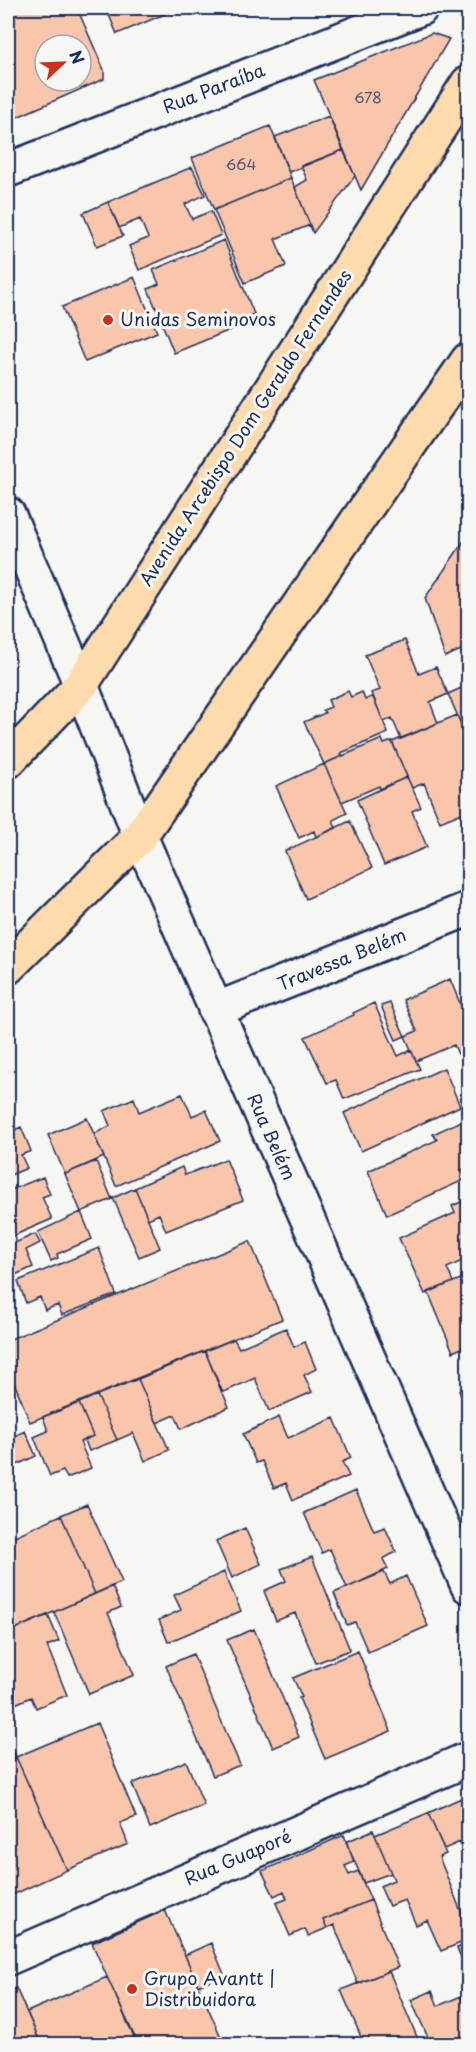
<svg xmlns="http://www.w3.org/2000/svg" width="476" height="2052" font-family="'Playpen Sans',sans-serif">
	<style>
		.building { fill: #fac6ab; stroke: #1b2f5e; stroke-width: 1.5; fill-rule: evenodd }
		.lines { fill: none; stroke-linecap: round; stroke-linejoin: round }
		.street-casing { stroke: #1b2f5e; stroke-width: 38 }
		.secondary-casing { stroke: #1b2f5e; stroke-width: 38 }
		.primary-casing { stroke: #1b2f5e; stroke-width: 38 }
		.street { stroke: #f6f6f2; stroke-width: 33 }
		.secondary { stroke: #f6f6f2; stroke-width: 33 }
		.primary { stroke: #fedbac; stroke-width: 33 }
		.poi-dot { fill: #c8321e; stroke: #f6f6f2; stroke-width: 2 }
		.labels { text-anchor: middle; stroke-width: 6; stroke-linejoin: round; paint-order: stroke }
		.number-label { font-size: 15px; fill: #535571 }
		.street-label { font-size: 18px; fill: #1b2f5e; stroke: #f6f6f2 }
		.poi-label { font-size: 18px; fill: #1b2f5e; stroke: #f6f6f2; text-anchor: start }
	</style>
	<rect width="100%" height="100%" fill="#f6f6f2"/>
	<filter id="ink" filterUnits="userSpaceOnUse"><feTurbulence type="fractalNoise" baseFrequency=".0167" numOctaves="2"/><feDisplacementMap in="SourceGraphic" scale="12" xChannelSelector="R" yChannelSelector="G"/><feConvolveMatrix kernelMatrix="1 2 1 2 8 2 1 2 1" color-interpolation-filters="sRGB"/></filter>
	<g filter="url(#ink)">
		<path class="building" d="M8,8H77L104,70V79L8,121ZM45,45H81V81H45Z
			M106,8H165L167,13L117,34Z
			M432,33L449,39L361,190L314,80Z
			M329,116L343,150L289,172L275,137Z
			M270,126L291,178L214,210L192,158Z
			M343,150L355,176L313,233L295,187L307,180L301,166Z
			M192,167L205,195L185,204L192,219L211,211L221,235L139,270L129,246L148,238L140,219L119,228L108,202Z
			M291,178L310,225L275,239L286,266L245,283L214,210Z
			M108,202L123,236L97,246L83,213Z
			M224,240L254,314L239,319L242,325L174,353L148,289L159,284L153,270Z
			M134,277L157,332L85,362L62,307Z
			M468,535V647L445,657L425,598Z
			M405,640L419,674L436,667L448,694L430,702L438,723L401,739L392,718L384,722L371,693L380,690L365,655Z
			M468,685V729L464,730L448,694Z
			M348,691L351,697L362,692L365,700L373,696L388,733L341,753L342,756L324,764L304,722L325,713L323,710L331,707L328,700Z
			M457,715L468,741V825L462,813L440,822L424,783L412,788L392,742Z
			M382,739L384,744L392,741L407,777L380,789L379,786L342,802L324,764Z
			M324,764L347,813L333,820L336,828L316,837L314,831L299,838L276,786Z
			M407,777L421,807L412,811L427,847L384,865L357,800Z
			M350,821L372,868L306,899L285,851Z
			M450,979L466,1018L468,1017V1050L458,1054L454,1045L416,1061L405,1036L417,1031L403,1000Z
			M374,1003L398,1056L411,1050L420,1069L344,1099L336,1080L327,1083L305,1037L354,1015L353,1013Z
			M390,1003L405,1036L396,1040L381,1006Z
			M444,1068L460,1106L361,1151L344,1113Z
			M182,1094L192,1116L206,1110L220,1141L116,1186L94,1134L110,1126L104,1111L134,1098L139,1112Z
			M87,1118L104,1157L65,1174L48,1135Z
			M468,1118V1149L464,1150L468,1160V1167L461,1170L466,1179L387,1215L368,1171L437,1140L433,1134Z
			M21,1127L31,1151L21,1155L27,1168L8,1176V1133Z
			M226,1159L243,1200L166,1231L159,1214L148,1219L135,1188L182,1167L185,1175Z
			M96,1161L112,1199L81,1212L65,1174Z
			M43,1177L50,1194L42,1197L52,1219L8,1238V1191Z
			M135,1188L160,1248L139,1257L113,1198Z
			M468,1199V1258L447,1268L453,1282L425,1294L399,1238L455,1213L452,1206Z
			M81,1212L92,1239L57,1254L58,1258L51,1261L38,1232Z
			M35,1234L40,1243L26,1250L33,1267L8,1278V1246Z
			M250,1241L282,1319L30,1422L8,1367V1340Z
			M99,1248L116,1294L62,1315L58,1305L45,1310L40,1297L26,1303L18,1281Z
			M468,1276V1345L453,1352L428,1292Z
			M286,1328L294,1347L305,1342L316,1369L304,1375L312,1392L269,1411L255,1378L222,1393L205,1351L234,1339L239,1348Z
			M205,1351L229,1407L181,1429L175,1415L157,1423L138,1379Z
			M138,1379L169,1450L145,1461L133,1433L117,1440L97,1395Z
			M468,1388V1411L459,1391Z
			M97,1395L117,1440L89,1451L85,1440L93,1436L79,1403Z
			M79,1403L93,1436L80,1442L91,1468L67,1478L63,1471L50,1476L34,1437L48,1431L43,1417Z
			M279,1417L288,1438L334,1418L351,1458L342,1462L349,1476L293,1500L286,1483L274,1488L262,1461L256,1463L243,1434Z
			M25,1431L36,1456L8,1469V1439Z
			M356,1490L374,1531L385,1527L396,1552L383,1559L388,1569L347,1588L330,1549L322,1553L304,1513Z
			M87,1504L122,1582L95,1594L61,1515Z
			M61,1515L95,1594L8,1632V1539Z
			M245,1528L261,1564L232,1578L216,1541Z
			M312,1557L350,1650L316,1663L295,1613L276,1621L264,1591L286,1581L281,1569Z
			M224,1572L241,1611L168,1642L159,1620L181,1610L174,1595Z
			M384,1572L390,1584L406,1576L428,1626L368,1652L355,1622L347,1625L334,1593Z
			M112,1586L121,1607L108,1613L134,1675L89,1694L54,1612Z
			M48,1615L59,1641L47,1646L67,1695L36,1708L31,1697L8,1707V1632Z
			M254,1629L299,1737L273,1748L227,1640Z
			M358,1651L391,1731L325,1759L299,1698L302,1697L293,1678Z
			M193,1654L240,1765L213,1776L166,1666Z
			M97,1723L136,1817L120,1823L128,1844L67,1870L16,1757Z
			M8,1738L16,1757L8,1761Z
			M16,1757L67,1870L8,1897V1761Z
			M186,1761L204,1805L150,1828L132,1784Z
			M468,1795V1863L460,1842L444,1849L428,1813Z
			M428,1813L446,1854L439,1857L468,1929V1940L441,1951L427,1920L416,1925L405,1900L389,1906L380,1886L394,1880L375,1835Z
			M373,1830L391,1873L364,1883L346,1842Z
			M344,1835L354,1862L345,1866L349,1875L358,1871L371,1900L323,1920L327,1928L308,1936L305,1929L290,1936L276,1903L287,1899L284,1891L274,1896L262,1871Z
			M371,1900L398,1967L358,1984L334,1925L327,1928L323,1920Z
			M165,1910L224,2044H137L92,1943Z
			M211,1943L224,1974L198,1986L185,1955Z
			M468,1944V1974L457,1948Z
			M389,1971L420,2044H364L341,1990Z
			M107,1977L138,2044H41L27,2012Z
			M16,1988L40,2042L35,2044H8V1991Z
			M432,1991L438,2006L461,1996L468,2014V2041L459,2044H431L411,2000Z
			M333,2037L336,2044H317Z"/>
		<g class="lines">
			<defs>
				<path id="street" d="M8,170L421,8
					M8,514L81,685L140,836L468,1586
					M215,1010L468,909"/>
				<path id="secondary" d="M8,1958L468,1759"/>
				<path id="primary" d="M8,761L81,685L468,83
					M8,967L140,836L468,360"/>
			</defs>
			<use href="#street" class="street-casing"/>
			<use href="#secondary" class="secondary-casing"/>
			<use href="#primary" class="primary-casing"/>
			<use href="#street" class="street"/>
			<use href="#secondary" class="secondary"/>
			<use href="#primary" class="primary"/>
		</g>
	</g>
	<g class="poi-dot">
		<circle cx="108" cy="320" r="6"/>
		<circle cx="132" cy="1989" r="6"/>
	</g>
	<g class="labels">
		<g class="number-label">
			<text x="368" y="103">678</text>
			<text x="241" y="170">664</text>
		</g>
		<g class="street-label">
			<text transform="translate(214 89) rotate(-21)" y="6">Rua Paraíba</text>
			<text transform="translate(246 428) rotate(-57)" y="6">Avenida Arcebispo Dom Geraldo Fernandes</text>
			<text transform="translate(342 960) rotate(-22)" y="6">Travessa Belém</text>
			<text transform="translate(271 1137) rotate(66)" y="6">Rua Belém</text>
			<text transform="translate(238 1858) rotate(-23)" y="6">Rua Guaporé</text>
		</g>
		<g class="poi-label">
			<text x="120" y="326">Unidas Seminovos</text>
			<text x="144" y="1985">Grupo Avantt |<tspan x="144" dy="21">Distribuidora</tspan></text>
		</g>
	</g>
	<rect width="476" height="2052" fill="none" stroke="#f6f6f2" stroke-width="30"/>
	<rect x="15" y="15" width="446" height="2022" fill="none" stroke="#1b2f5e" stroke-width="2" filter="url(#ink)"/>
	<g transform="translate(63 63) rotate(67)"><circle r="28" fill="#f6f6f2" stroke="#9ea6b7" stroke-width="1.5"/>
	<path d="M0-4.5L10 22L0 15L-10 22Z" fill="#c8321e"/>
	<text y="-9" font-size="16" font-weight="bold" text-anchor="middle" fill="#1b2f5e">N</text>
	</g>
</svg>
